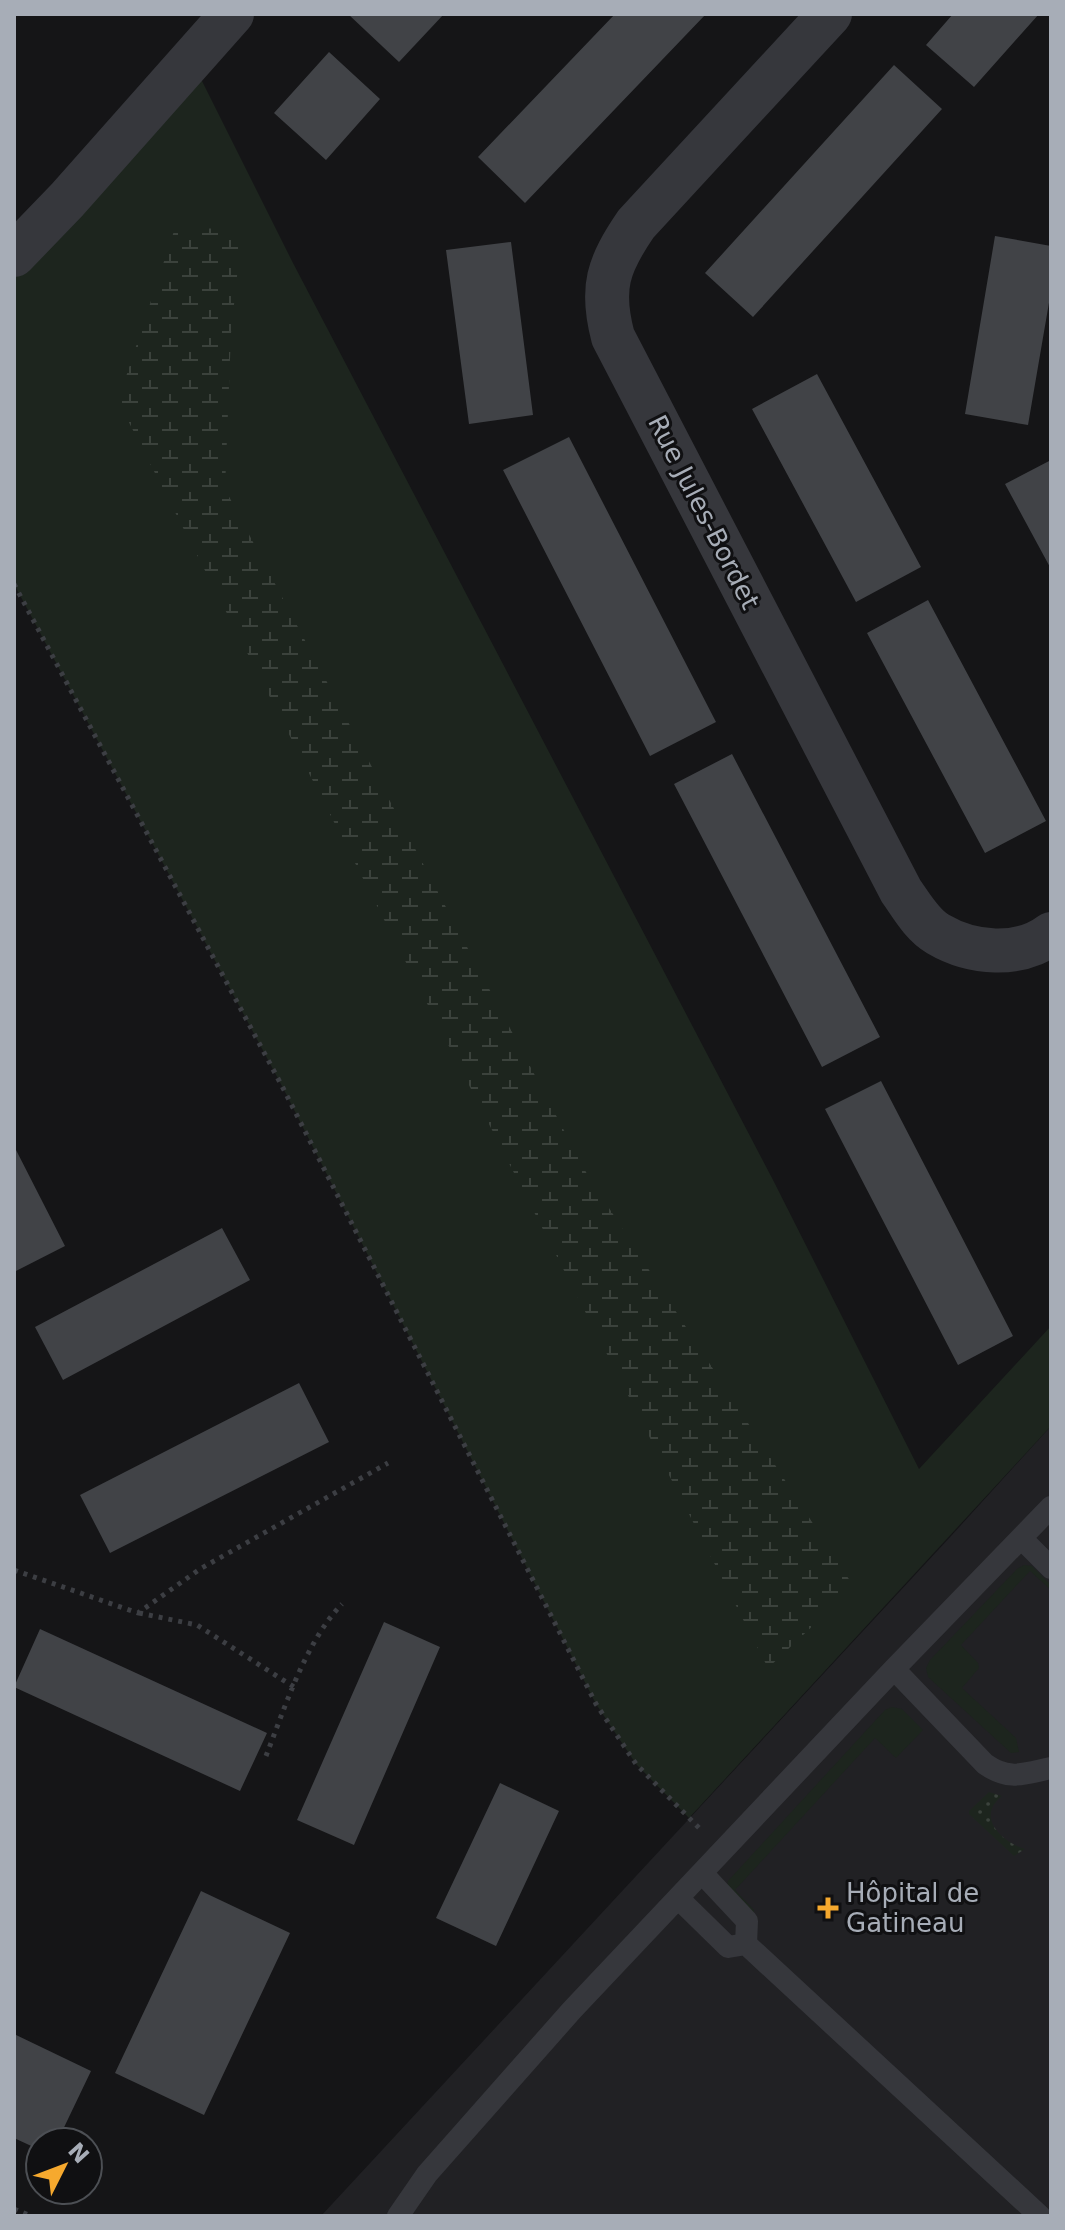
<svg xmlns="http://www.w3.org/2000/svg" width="1065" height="2230" font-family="'DejaVu Sans',sans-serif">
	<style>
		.built { fill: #212124 }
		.grass { fill: #1d251e }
		.wetland { fill: url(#wetland-marsh) }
		.garden { fill: url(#garden-dots) }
		.building { fill: #414347 }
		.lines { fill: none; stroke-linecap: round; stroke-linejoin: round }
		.path { stroke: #3c3e43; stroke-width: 5; stroke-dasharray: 4 6; stroke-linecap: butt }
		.lane { stroke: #36373c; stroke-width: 22 }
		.street { stroke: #36373c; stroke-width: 44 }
		.poi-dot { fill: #f6a92e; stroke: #101012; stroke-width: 3 }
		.labels { text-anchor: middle; stroke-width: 6; stroke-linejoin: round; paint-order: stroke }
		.street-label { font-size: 26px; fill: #a7adb7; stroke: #101012 }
		.poi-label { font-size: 26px; fill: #a7adb7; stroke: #101012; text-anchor: start }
	</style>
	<defs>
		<pattern id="wetland-marsh" width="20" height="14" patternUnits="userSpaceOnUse" patternTransform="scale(2)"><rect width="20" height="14" fill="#1d251e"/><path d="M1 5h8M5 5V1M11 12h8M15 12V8" fill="none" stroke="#3b423c"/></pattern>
		<pattern id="garden-dots" width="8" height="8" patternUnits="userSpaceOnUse" patternTransform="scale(2)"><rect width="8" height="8" fill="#1d251e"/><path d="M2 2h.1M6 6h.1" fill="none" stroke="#3b423c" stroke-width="1.8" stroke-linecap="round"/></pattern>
	</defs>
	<rect width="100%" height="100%" fill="#151517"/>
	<path class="built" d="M1051,1426V2216H321L952,1535Z"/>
	<path class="grass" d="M192,61L293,263L772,1178L919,1469L1051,1326V1426L689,1818L636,1764L596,1704L283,1088L14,584V255Z
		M1024,1565L1032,1566L1051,1585V1590L1030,1571L961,1645L978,1663L979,1668L962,1688L1016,1738L1019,1752L1011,1753L928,1677L926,1668L930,1660L1017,1569Z
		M892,1707L902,1709L923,1730L896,1758L875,1738L735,1890L754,1910V1914L727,1889L728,1881L885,1710Z"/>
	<path class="wetland" d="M175,228L242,229L231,333L225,489L587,1174L854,1587L768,1668L118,401Z"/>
	<path class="garden" d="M989,1792L1002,1796C975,1817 1002,1842 1025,1849L1014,1856L969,1814V1811Z"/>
	<path class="building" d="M348,14H444L399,62Z
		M615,14H706L525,203L478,157Z
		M953,14H1039L974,87L926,45Z
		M329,52L380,99L326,160L274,113Z
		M894,65L942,109L753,317L705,273Z
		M995,236L1051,246V291L1028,425L965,414Z
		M511,242L533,415L469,424L446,250Z
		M817,374L921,567L856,602L752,409Z
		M569,437L716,722L650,756L503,470Z
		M1051,460V569L1005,484Z
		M928,600L1046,821L985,853L867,633Z
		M732,754L880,1037L822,1067L674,784Z
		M881,1081L1013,1336L958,1365L825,1109Z
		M14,1146L65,1246L14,1272Z
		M222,1228L250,1280L63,1380L35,1327Z
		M299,1383L329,1442L110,1553L80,1495Z
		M384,1622L440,1647L354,1845L297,1820Z
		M40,1629L267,1733L240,1791L14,1687Z
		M500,1783L559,1811L496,1946L436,1918Z
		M201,1891L290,1933L204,2115L115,2073Z
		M14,2034L91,2071L57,2142H40V2150L14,2138Z"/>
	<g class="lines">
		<path class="path" d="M14,584L283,1088L596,1704L636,1764L701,1830
			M14,1570L138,1613L200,1569L388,1463
			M139,1613L197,1625L294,1687
			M266,1756C285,1707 306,1641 342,1604
			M14,2209L31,2216"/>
		<path class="lane" d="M1021,1538L1051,1568
			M894,1669L985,1764C1009,1781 1023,1774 1051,1768
			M702,1873L747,1921L746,1944L1040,2216
			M678,1898L728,1947L746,1944
			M398,2216L427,2174L572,2010L894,1669L1051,1507"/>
		<path class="street" d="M830,14L636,224C608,265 600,288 613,337L901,891C911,905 922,925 938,934C972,954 1019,958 1051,934
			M14,255L67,200L232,14"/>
	</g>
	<path class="poi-dot" d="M824 1896h8v8h8v8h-8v8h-8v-8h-8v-8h8z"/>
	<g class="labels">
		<g class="street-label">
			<text transform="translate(704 512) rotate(63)" y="9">Rue Jules-Bordet</text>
		</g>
		<g class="poi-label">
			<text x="846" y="1902">Hôpital de<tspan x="846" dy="30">Gatineau</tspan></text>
		</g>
	</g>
	<rect width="1065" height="2230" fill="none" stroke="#a7adb7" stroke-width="32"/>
	<g transform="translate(64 2166) rotate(48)"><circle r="38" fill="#101012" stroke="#4c4f54" stroke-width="2"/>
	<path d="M0-6L14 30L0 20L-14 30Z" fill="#f6a92e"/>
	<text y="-12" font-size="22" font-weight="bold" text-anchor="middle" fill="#a7adb7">N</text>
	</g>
</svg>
